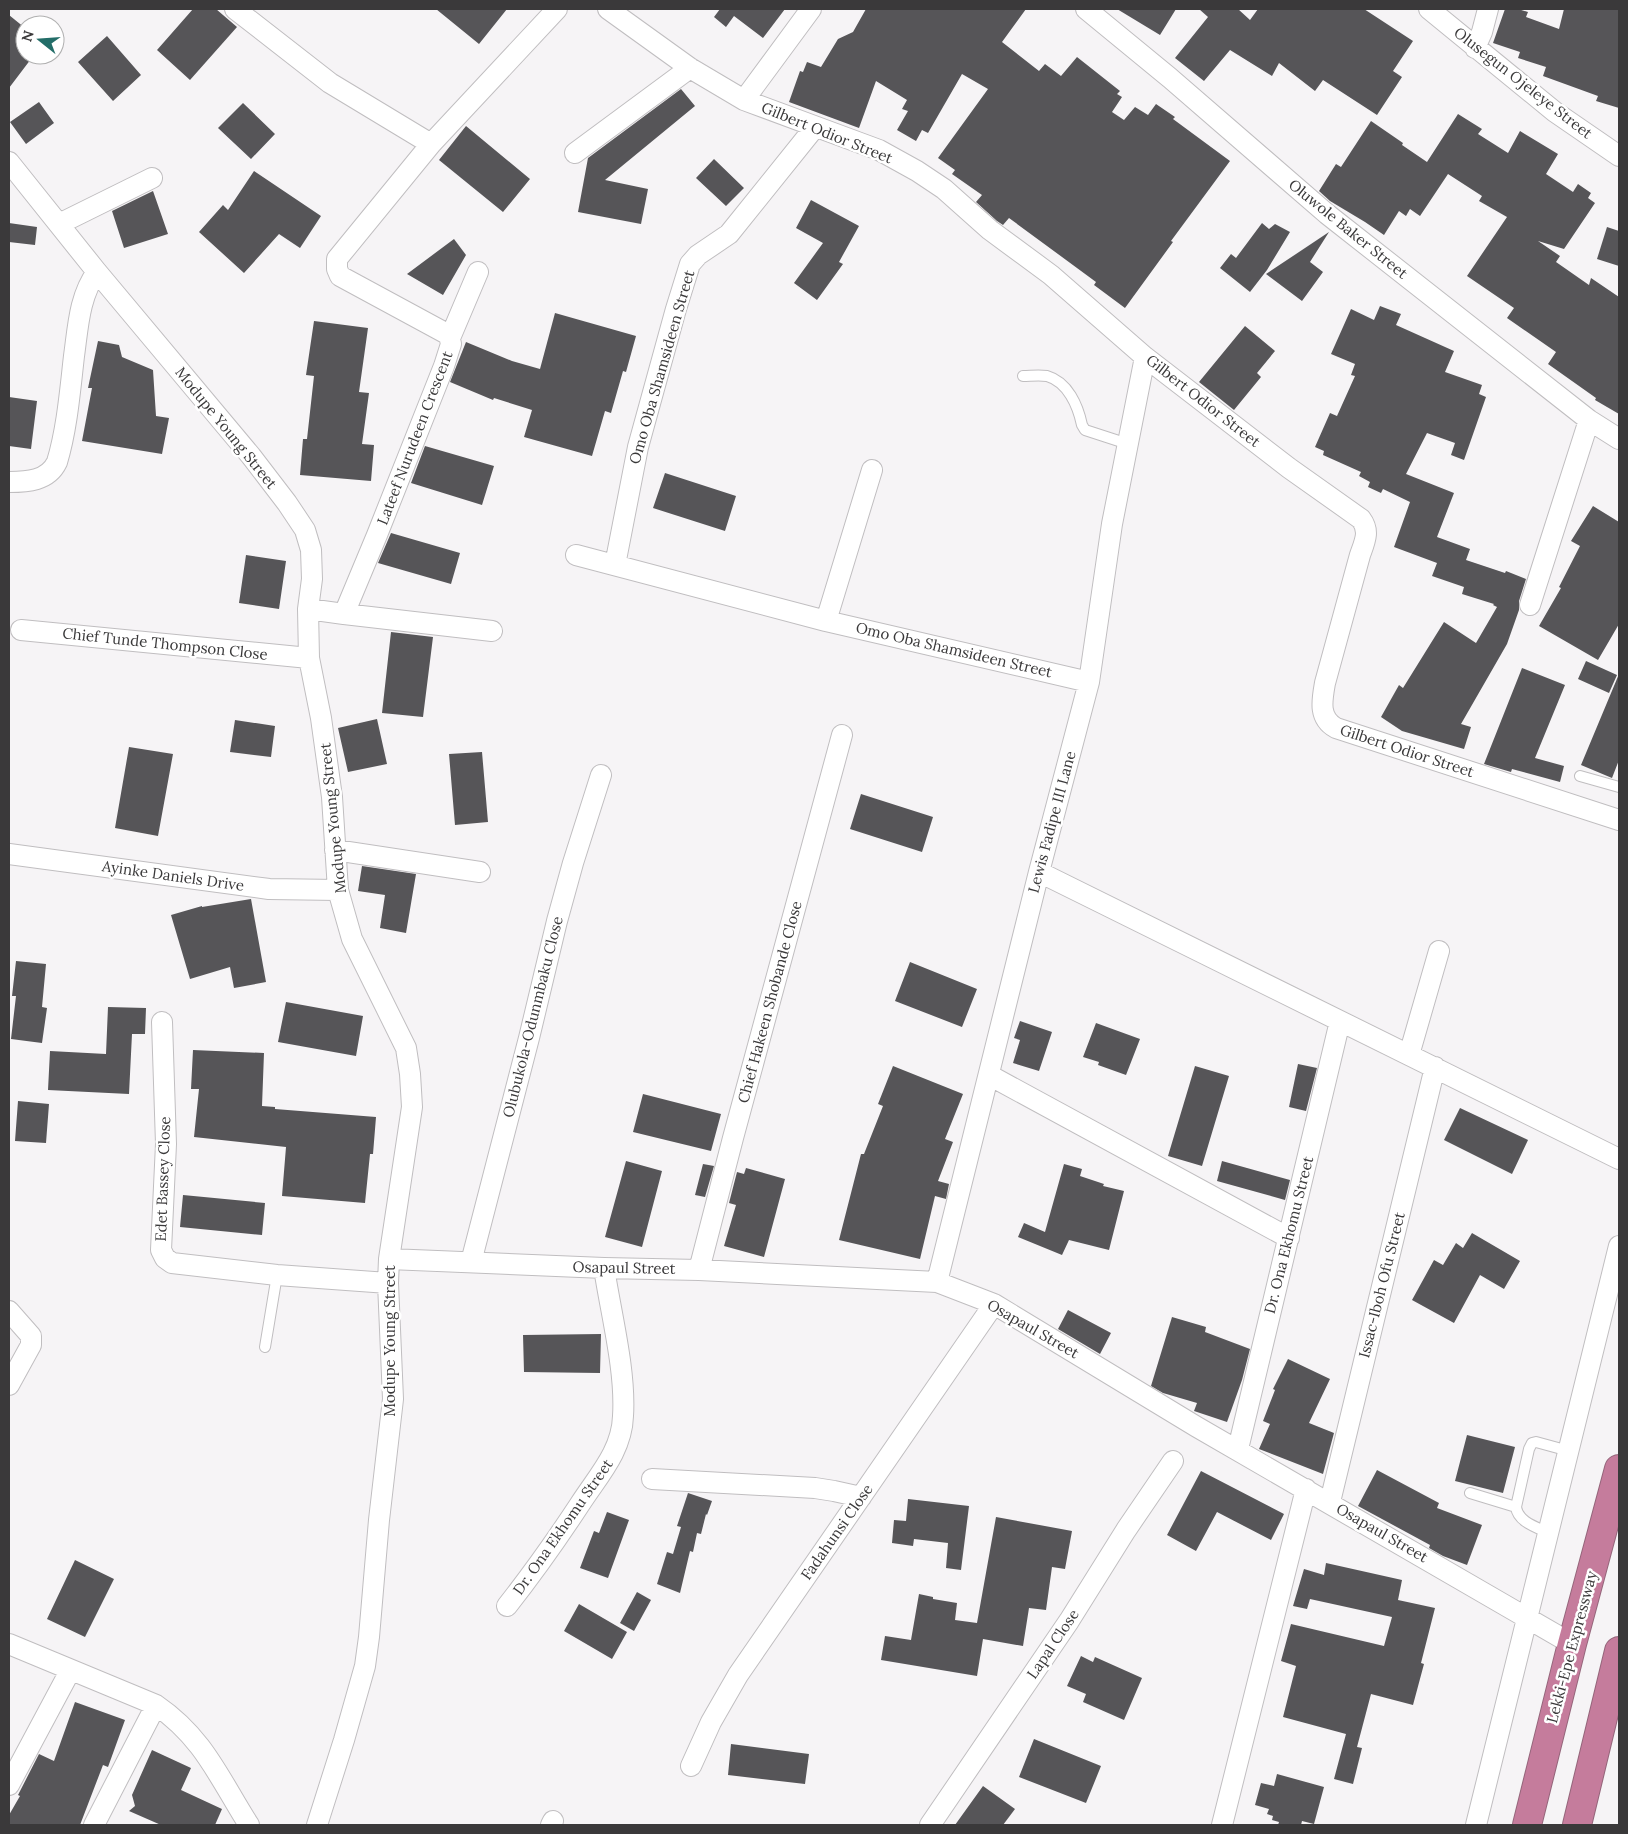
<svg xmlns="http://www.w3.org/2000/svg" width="1628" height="1834" font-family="Lora,serif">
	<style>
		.building { fill: #565558 }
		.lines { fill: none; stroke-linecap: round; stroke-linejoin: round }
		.lane-casing { stroke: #c0bec0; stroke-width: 12 }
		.street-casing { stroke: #c0bec0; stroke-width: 22 }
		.highway-casing { stroke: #94657a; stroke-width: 30 }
		.lane { stroke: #fff; stroke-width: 10 }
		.street { stroke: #fff; stroke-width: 20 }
		.highway { stroke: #c57c9c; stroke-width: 28 }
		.labels { text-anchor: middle; stroke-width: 5; stroke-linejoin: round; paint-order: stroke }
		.street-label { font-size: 15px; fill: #3a393a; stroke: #fff }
	</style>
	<rect width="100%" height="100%" fill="#f6f4f6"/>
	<path class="building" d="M193,9H216L237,27L190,80L157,50Z
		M436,9H507L479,44Z
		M720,9H785L763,38L734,16L726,27L714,17Z
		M866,9H1026L1002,42L1039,71L1045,64L1061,76L1077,57L1120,91L1117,94L1122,97L1112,112L1124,120L1135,107L1148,115L1156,104L1175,117L1173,119L1230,161L1171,241L1173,242L1125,308L1094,285L1096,282L1009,218L1003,225L997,221L976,202L982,195L952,174L955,170L938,158L988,89L962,74L928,133L922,130L916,141L897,130L908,111L902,109L907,100L876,81L859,128L789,102L800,71L803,72L807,62L821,67L838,39L853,32Z
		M1117,9H1176L1160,35Z
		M1199,9H1238L1250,20L1258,9H1364L1413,41L1393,71L1402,77L1377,115L1323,80L1315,91L1279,63L1272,76L1230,50L1204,81L1175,58L1208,17Z
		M1505,9H1518L1528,12L1526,17L1559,29L1564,9H1619V108L1596,101L1598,96L1543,76L1546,67L1518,58L1520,52L1493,43Z
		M9,15L25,28V55H34L9,88Z
		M107,36L141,75L113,101L78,62Z
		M681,89L695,106L605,180L648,189L641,224L578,212L588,158Z
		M39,102L54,123L26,144L10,122Z
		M243,103L275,134L251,159L218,128Z
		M1458,114L1482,129L1478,134L1508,153L1520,131L1558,154L1546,174L1573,192L1578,184L1591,193L1588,198L1595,203L1564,249L1538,241L1560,256L1556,262L1589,285L1591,278L1619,297V414L1595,400L1596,398L1548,364L1556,352L1507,318L1514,308L1467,276L1507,217L1479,201L1482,196L1448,174L1420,216L1410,209L1406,216L1399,211L1384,235L1365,222L1330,201L1319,191L1336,164L1341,167L1371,121L1403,143L1402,145L1427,162Z
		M466,126L530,179L503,212L439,160Z
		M714,159L744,188L726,206L696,178Z
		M254,171L321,216L300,248L279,234L244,273L199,232L223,205L228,210Z
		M153,191L168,234L124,248L112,211Z
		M811,200L859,226L839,262L843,264L817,300L794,283L823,243L796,228Z
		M9,223L37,227L35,245L9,242Z
		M1262,223L1269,229L1275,224L1290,232L1267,270L1250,292L1220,268L1231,254L1236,258Z
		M1607,227L1619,231V266L1597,259Z
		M1329,232L1310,262L1323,272L1302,301L1266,274Z
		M454,239L466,255L443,295L407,274Z
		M1380,306L1401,314L1396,325L1454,351L1445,372L1482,385L1479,394L1486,397L1464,460L1451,455L1455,443L1427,433L1406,474L1454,493L1437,537L1470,549L1466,560L1505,573L1506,571L1526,579L1519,601V610L1507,644L1461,724L1471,727L1464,749L1402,731L1381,717L1399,685L1403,688L1444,622L1476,643L1497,607L1493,605L1494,604L1462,594L1464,587L1432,576L1437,563L1394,547L1410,502L1383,489L1381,493L1368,487L1370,482L1359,476L1361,472L1323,455L1324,451L1315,447L1330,413L1337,416L1355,376L1351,375L1355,364L1331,354L1351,309L1374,320Z
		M555,313L636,336L626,372L623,371L611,413L605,411L592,456L524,437L532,410L494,398L493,400L450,382L466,342L512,361L540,369Z
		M314,321L368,328L359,392L369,393L362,444L374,445L371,481L300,475L303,439H307L314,376L306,375Z
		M1245,326L1275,351L1257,373L1261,377L1234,410L1199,382Z
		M98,341L119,345L122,357L153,370L156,416L169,418L162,454L82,441L92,388H88Z
		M9,397L37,401L31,449L9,446Z
		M425,446L494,466L482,505L411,483Z
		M665,473L736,496L725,531L653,508Z
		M1593,506L1619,522V624L1598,660L1539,626L1561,588L1559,587L1580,546L1571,541Z
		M391,533L460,553L451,584L378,563Z
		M246,555L286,561L279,609L239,603Z
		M391,632L433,637L423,717L382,713Z
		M1586,661L1617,675L1609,693L1578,679Z
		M1522,668L1565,685L1535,758L1564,766L1560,782L1512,769L1511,772L1484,764Z
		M1619,674V760L1612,778L1581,765Z
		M377,719L387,764L348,772L338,728Z
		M235,720L275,726L271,757L230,752Z
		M129,747L173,754L158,836L115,828Z
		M482,752L488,822L455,825L449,754Z
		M861,794L933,817L922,852L850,829Z
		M362,866L416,874L406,933L380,928L385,895L358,891Z
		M251,899L266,982L234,988L230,967L190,979L171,915L202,906V907Z
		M16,961L46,964L42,1007L47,1008L42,1043L11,1039L16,996H12Z
		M910,962L977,989L962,1027L895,1001Z
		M286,1002L363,1016L356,1056L278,1042Z
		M108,1007L146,1008L145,1034H132L129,1094L48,1090L50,1051L106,1054Z
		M1020,1021L1052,1032L1039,1071L1013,1063L1020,1040L1014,1038Z
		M1096,1023L1140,1039L1126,1075L1098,1065L1099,1062L1083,1057Z
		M193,1050L264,1053L262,1106L275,1107V1109L376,1117L373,1154H370L365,1203L282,1196L286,1147L194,1137L199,1089H191Z
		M1298,1064L1317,1068L1306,1111L1289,1107Z
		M893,1066L963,1094L945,1139L953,1142L938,1181L949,1184L946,1199L935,1196L920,1259L839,1240L861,1154H864L883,1106L878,1104Z
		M1195,1066L1229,1076L1202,1166L1168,1156Z
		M643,1094L721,1114L711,1151L633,1132Z
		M18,1101L49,1104L46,1143L15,1141Z
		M1460,1108L1528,1140L1512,1174L1444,1140Z
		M626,1161L662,1171L642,1247L605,1237Z
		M1222,1161L1290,1180L1285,1200L1217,1181Z
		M703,1164L714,1166L705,1197L695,1195Z
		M1064,1164L1082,1169L1080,1176L1104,1184L1103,1186L1124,1191L1109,1250L1069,1240L1062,1255L1018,1237L1024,1223L1045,1232Z
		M746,1168L785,1179L764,1257L724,1246L736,1205L729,1203L737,1172L744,1174Z
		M183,1195L265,1203L262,1235L180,1227Z
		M1472,1233L1520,1261L1504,1289L1480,1275L1454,1323L1412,1300L1434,1260L1443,1265L1456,1243L1463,1248Z
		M1068,1310L1111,1333L1100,1354L1058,1329Z
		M1172,1317L1206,1327L1205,1332L1250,1349L1242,1380L1227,1422L1194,1411L1197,1403L1163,1393L1151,1386Z
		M601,1334L600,1373L524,1372L523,1335Z
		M1288,1359L1330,1379L1309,1423L1334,1433L1323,1474L1259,1449L1270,1424L1263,1421L1275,1390L1273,1389Z
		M1467,1435L1515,1447L1503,1493L1455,1481Z
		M1377,1470L1439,1503L1437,1508L1482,1525L1467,1565L1443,1556L1429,1548L1430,1545L1358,1506Z
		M1201,1471L1284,1514L1271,1540L1217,1512L1196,1551L1167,1535Z
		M688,1493L712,1501L707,1515L706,1514L701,1534L697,1533L693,1552L690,1551L680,1593L657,1584L667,1552L673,1554L681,1527L677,1526Z
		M908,1499L969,1506L961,1570L946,1568L948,1543L914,1539L913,1546L892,1543L894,1520L906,1521Z
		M607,1512L629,1520L608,1578L580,1568L594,1531L599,1533Z
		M996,1517L1072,1531L1065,1569L1052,1567L1046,1610L1029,1608L1023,1646L983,1639L977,1676L881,1660L885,1636L911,1640L919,1594L933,1597V1599L957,1603L955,1620L977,1623Z
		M75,1560L114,1579L85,1637L47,1619Z
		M1326,1563L1402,1580L1398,1600L1435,1608L1421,1663L1424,1664L1413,1705L1371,1694L1357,1747L1362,1748L1353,1784L1334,1779L1346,1734L1283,1717L1296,1666L1281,1661L1291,1624L1384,1646L1392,1617L1310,1599L1307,1609L1293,1606L1304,1569L1324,1575Z
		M637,1592L651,1600L634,1631L620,1623Z
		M579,1604L627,1632L612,1659L564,1631Z
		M1081,1656L1093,1662L1095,1657L1142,1678L1124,1720L1083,1702L1086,1694L1067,1686Z
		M75,1702L125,1720L108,1767L103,1765L80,1825H9V1815L20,1796L18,1795L39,1754L54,1761Z
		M1034,1739L1101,1766L1086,1803L1019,1777Z
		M731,1744L809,1754L805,1784L728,1775Z
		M152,1750L191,1768L181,1790L222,1809L215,1825H161L129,1811L135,1806L132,1795Z
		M1277,1774L1324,1787L1314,1824L1302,1821L1301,1825H1278L1279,1822L1272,1820L1273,1816L1267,1814L1269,1809L1255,1805L1261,1783L1274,1786Z
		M983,1786L1015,1809L1003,1825H955Z"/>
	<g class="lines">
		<defs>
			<path id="lane" d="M1023,376C1030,376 1039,375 1047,376C1068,382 1078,406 1082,425L1085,430L1128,444
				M1580,776L1619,787
				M265,1347L277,1275
				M1470,1493L1516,1507
				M1549,1533C1536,1527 1518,1522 1516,1507L1529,1449L1532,1443L1536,1442L1569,1451"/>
			<path id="street" d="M235,9L330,83L431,144
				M608,9L690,68L744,100L879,150L917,171L944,189L990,230L1051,275L1145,357L1289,468L1361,519C1370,531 1365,541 1360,555L1325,683C1322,700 1318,718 1336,728L1619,820
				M1086,9L1170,78L1327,214L1589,420L1619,439
				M1429,9L1555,112L1619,156
				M1475,48L1482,32L1488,9
				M744,100L811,9
				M575,153L690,68
				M9,162L97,272L251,456L287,503L305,530L311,550L312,579L308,609L309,658L321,718L332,797L338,890L352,939L406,1048L410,1074L412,1107L389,1259L388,1283L393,1399L379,1520L369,1637L365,1666L344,1740L317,1825
				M59,224L152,178
				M450,338L478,272
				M9,482C27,482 48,481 57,462C67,429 70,391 74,356C78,328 79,296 97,272
				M576,555L826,621L1089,682
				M615,565L638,447L676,309L690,264L698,255L729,234L815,127
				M1530,605L1589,420
				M308,609L344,614L377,535L444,366L451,344L449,335L340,276L337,269V259L431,144L557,9
				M344,614L492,631
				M826,621L872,470
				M21,630L309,658
				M335,850L480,872
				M9,854L269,889L338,890
				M1039,872L1619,1159
				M162,1022L166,1144L161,1250L165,1258L172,1263L277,1275L388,1283
				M1409,1055L1439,951
				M989,1075L1289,1238
				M389,1259L604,1268L699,1270L937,1282L994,1304L1197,1427L1572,1644
				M471,1262L529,1038L557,921L573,863L601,775
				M699,1270L733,1138L842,735
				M937,1282L1039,872L1089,682L1112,524L1145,357
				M9,1311L31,1336V1345L9,1385
				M1238,1449L1340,1021
				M652,1479L815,1488L834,1491L861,1497
				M1330,1502L1435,1067
				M507,1606C533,1573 557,1539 580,1504C598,1476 622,1451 623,1416C626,1371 611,1314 604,1268
				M9,1644L156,1705C204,1738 219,1778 249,1825
				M691,1766L711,1722L738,1675L994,1304
				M9,1785L70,1671
				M94,1825L156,1705
				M551,1825L553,1821
				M930,1825L1069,1621L1126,1530L1173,1461
				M1222,1825L1306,1489
				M1476,1825L1619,1246"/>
			<path id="highway" d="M1527,1825L1572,1644L1619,1469
				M1577,1825L1619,1651"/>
		</defs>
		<use href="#lane" class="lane-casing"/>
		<use href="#street" class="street-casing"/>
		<use href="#highway" class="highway-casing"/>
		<use href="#lane" class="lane"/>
		<use href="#street" class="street"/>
		<use href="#highway" class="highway"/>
	</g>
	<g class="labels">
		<g class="street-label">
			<text transform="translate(1523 83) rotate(38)" y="5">Olusegun Ojeleye Street</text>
			<text transform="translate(827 133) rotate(22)" y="5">Gilbert Odior Street</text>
			<text transform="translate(1348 229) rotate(39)" y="5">Oluwole Baker Street</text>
			<text transform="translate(662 367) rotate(-74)" y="5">Omo Oba Shamsideen Street</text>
			<text transform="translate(1203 401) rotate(38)" y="5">Gilbert Odior Street</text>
			<text transform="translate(226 428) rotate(51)" y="5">Modupe Young Street</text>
			<text transform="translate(415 438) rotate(-69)" y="5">Lateef Nurudeen Crescent</text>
			<text transform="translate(165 644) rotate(6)" y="5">Chief Tunde Thompson Close</text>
			<text transform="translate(954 650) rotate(13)" y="5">Omo Oba Shamsideen Street</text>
			<text transform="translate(1407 751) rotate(18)" y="5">Gilbert Odior Street</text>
			<text transform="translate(333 818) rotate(-96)" y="5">Modupe Young Street</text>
			<text transform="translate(1052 822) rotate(-75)" y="5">Lewis Fadipe III Lane</text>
			<text transform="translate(173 876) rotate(8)" y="5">Ayinke Daniels Drive</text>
			<text transform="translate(770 1002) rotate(-75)" y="5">Chief Hakeen Shobande Close</text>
			<text transform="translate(533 1017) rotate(-76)" y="5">Olubukola-Odunmbaku Close</text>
			<text transform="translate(163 1179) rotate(-88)" y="5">Edet Bassey Close</text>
			<text transform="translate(1289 1235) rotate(-76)" y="5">Dr. Ona Ekhomu Street</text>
			<text transform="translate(624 1268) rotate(1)" y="5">Osapaul Street</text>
			<text transform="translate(1382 1285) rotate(-76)" y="5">Issac-Iboh Ofu Street</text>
			<text transform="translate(1033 1329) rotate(30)" y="5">Osapaul Street</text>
			<text transform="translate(390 1341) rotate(-90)" y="5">Modupe Young Street</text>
			<text transform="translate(563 1527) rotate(-55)" y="5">Dr. Ona Ekhomu Street</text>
			<text transform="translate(837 1532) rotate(-55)" y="5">Fadahunsi Close</text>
			<text transform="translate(1382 1533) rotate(30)" y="5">Osapaul Street</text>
			<text transform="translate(1053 1644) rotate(-56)" y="5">Lapal Close</text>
			<text transform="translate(1572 1647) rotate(-75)" y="5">Lekki-Epe Expressway</text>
		</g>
	</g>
	<rect width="1628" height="1834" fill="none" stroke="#3a393a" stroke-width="20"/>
	<g transform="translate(40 40) rotate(287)"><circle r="24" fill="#ffffff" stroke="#b0b0b0"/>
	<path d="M0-4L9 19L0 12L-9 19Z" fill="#236d68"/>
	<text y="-8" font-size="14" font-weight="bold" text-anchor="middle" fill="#3a393a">N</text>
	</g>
</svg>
